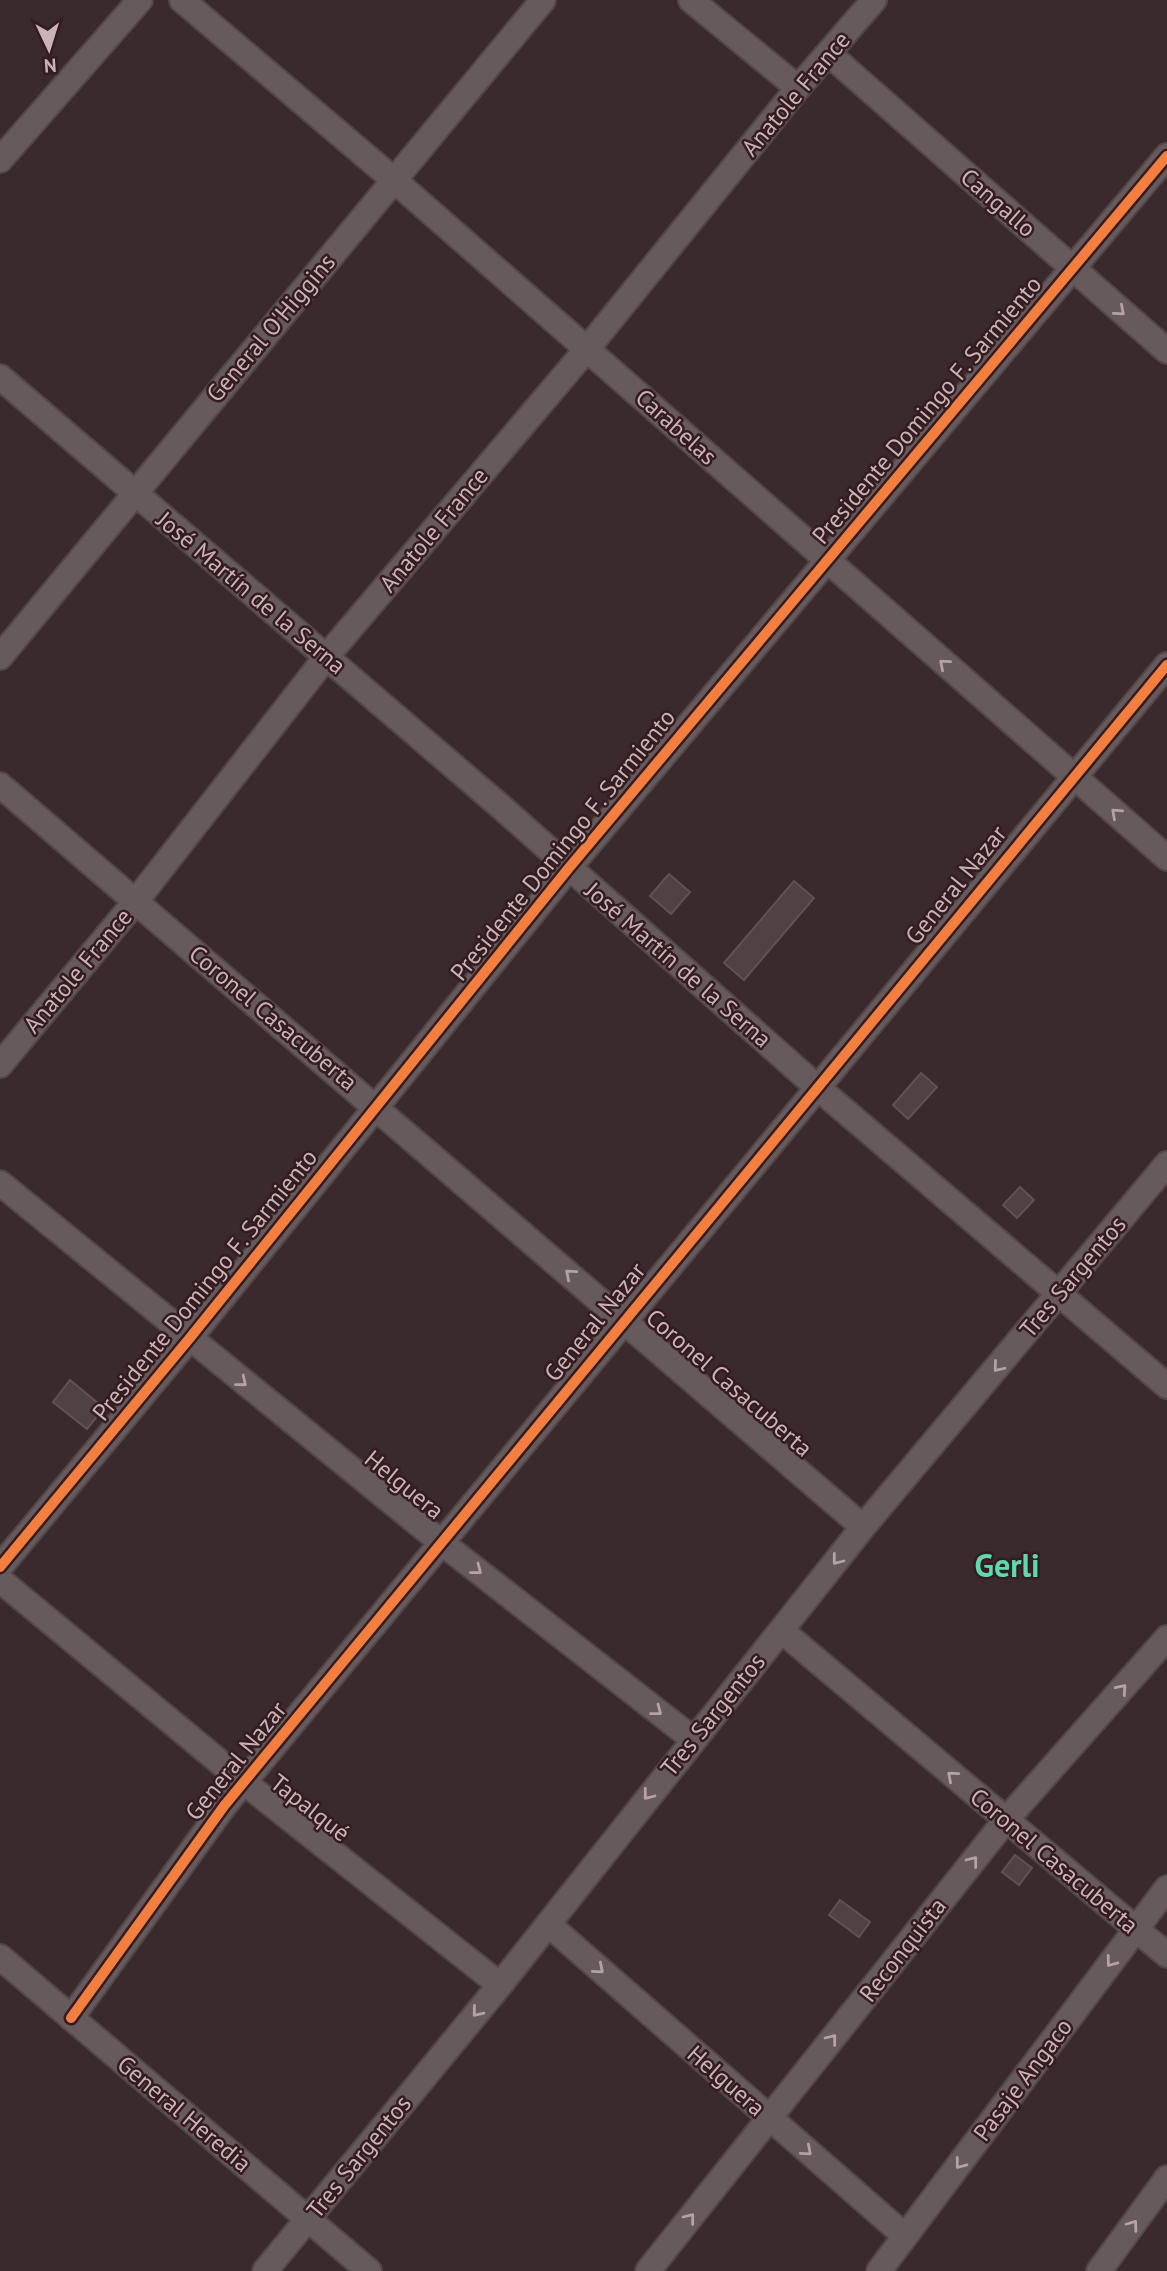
<svg xmlns="http://www.w3.org/2000/svg" width="1167" height="2271" font-family="'PT Sans',sans-serif">
	<style>
		.building { fill: #4f4144; stroke: #605154; stroke-width: 2 }
		.lines { fill: none; stroke-linecap: round; stroke-linejoin: round }
		.minor-casing { stroke: #524648; stroke-width: 28 }
		.minor { stroke: #665a5c; stroke-width: 24 }
		.cycleway-casing { stroke: #341c21; stroke-width: 15 }
		.cycleway { stroke: #f27e40; stroke-width: 10 }
		.oneway { stroke: #b6a1a5 }
		.labels { text-anchor: middle; stroke-width: 5; stroke-linejoin: round; paint-order: stroke }
		.street-label { font-size: 24px; fill: #cab3b7; stroke: #341c21 }
		.district-label { font-size: 32px; font-weight: bold; fill: #5fdab0; stroke: #341c21 }
	</style>
	<rect width="100%" height="100%" fill="#3a292d"/>
	<path class="building" d="M669,874L690,892L671,914L650,896Z
		M794,881L814,898L744,980L724,963Z
		M921,1073L937,1087L908,1119L893,1105Z
		M1020,1187L1034,1200L1017,1218L1003,1205Z
		M70,1380L104,1408L87,1429L53,1402Z
		M1015,1855L1032,1868L1019,1885L1002,1872Z
		M840,1900L870,1922L859,1937L829,1915Z"/>
	<g class="lines">
		<defs>
			<path id="minor" d="M182,0L394,180L1167,858
				M691,0L798,88
				M829,54L1167,351
				M0,160L140,0
				M0,377L500,806L818,1088L1167,1386
				M0,657L543,0
				M0,785L863,1527
				M0,1065L136,901L327,656L587,349L798,88L874,0
				M0,1183L442,1543L693,1739
				M0,1567L189,1339L568,869L1167,156
				M0,1580L245,1783L500,1985
				M782,1631L1167,1955
				M548,1924L905,2236
				M0,1957L369,2271
				M71,2018L224,1806L1167,665
				M265,2271L500,1985L863,1527L1167,1164
				M648,2271L1005,1821L1167,1638
				M879,2271L1167,1888
				M1099,2271L1167,2178"/>
		</defs>
		<use href="#minor" class="minor-casing"/>
		<use href="#minor" class="minor"/>
		<defs>
			<path id="cycleway" d="M0,1567L189,1339L568,869L1167,156
				M71,2018L224,1806L1167,665"/>
		</defs>
		<use href="#cycleway" class="cycleway-casing"/>
		<use href="#cycleway" class="cycleway"/>
	</g>
	<defs><path id="oneway-chevron" d="M-2-3.5L2.5 0L-2 3.5" fill="none" stroke-width="1.6" stroke-linecap="round" stroke-linejoin="round" transform="scale(1.75)"/></defs>
	<g class="oneway">
		<use href="#oneway-chevron" transform="translate(1120 311) rotate(41)"/>
		<use href="#oneway-chevron" transform="translate(944 664) rotate(-139)"/>
		<use href="#oneway-chevron" transform="translate(1116 813) rotate(-138)"/>
		<use href="#oneway-chevron" transform="translate(570 1274) rotate(-139)"/>
		<use href="#oneway-chevron" transform="translate(998 1367) rotate(130)"/>
		<use href="#oneway-chevron" transform="translate(242 1382) rotate(39)"/>
		<use href="#oneway-chevron" transform="translate(837 1560) rotate(128)"/>
		<use href="#oneway-chevron" transform="translate(477 1570) rotate(38)"/>
		<use href="#oneway-chevron" transform="translate(1122 1689) rotate(-49)"/>
		<use href="#oneway-chevron" transform="translate(657 1711) rotate(38)"/>
		<use href="#oneway-chevron" transform="translate(952 1776) rotate(-139)"/>
		<use href="#oneway-chevron" transform="translate(648 1795) rotate(128)"/>
		<use href="#oneway-chevron" transform="translate(973 1861) rotate(-52)"/>
		<use href="#oneway-chevron" transform="translate(1111 1962) rotate(127)"/>
		<use href="#oneway-chevron" transform="translate(599 1969) rotate(41)"/>
		<use href="#oneway-chevron" transform="translate(477 2012) rotate(129)"/>
		<use href="#oneway-chevron" transform="translate(832 2039) rotate(-52)"/>
		<use href="#oneway-chevron" transform="translate(807 2151) rotate(41)"/>
		<use href="#oneway-chevron" transform="translate(960 2164) rotate(127)"/>
		<use href="#oneway-chevron" transform="translate(690 2218) rotate(-52)"/>
		<use href="#oneway-chevron" transform="translate(1133 2225) rotate(-54)"/>
	</g>
	<g class="labels">
		<g class="street-label">
			<text transform="translate(796 94) rotate(-50)" y="8">Anatole France</text>
			<text transform="translate(998 203) rotate(41)" y="8">Cangallo</text>
			<text transform="translate(271 328) rotate(-50)" y="8">General O'Higgins</text>
			<text transform="translate(927 410) rotate(-50)" y="8">Presidente Domingo F. Sarmiento</text>
			<text transform="translate(676 427) rotate(42)" y="8">Carabelas</text>
			<text transform="translate(434 530) rotate(-50)" y="8">Anatole France</text>
			<text transform="translate(251 593) rotate(40)" y="8">José Martín de la Serna</text>
			<text transform="translate(563 845) rotate(-51)" y="8">Presidente Domingo F. Sarmiento</text>
			<text transform="translate(956 885) rotate(-51)" y="8">General Nazar</text>
			<text transform="translate(678 965) rotate(41)" y="8">José Martín de la Serna</text>
			<text transform="translate(78 971) rotate(-50)" y="8">Anatole France</text>
			<text transform="translate(273 1018) rotate(40)" y="8">Coronel Casacuberta</text>
			<text transform="translate(1073 1277) rotate(-50)" y="8">Tres Sargentos</text>
			<text transform="translate(205 1285) rotate(-51)" y="8">Presidente Domingo F. Sarmiento</text>
			<text transform="translate(595 1322) rotate(-51)" y="8">General Nazar</text>
			<text transform="translate(729 1383) rotate(41)" y="8">Coronel Casacuberta</text>
			<text transform="translate(404 1485) rotate(39)" y="8">Helguera</text>
			<text transform="translate(713 1715) rotate(-51)" y="8">Tres Sargentos</text>
			<text transform="translate(236 1761) rotate(-51)" y="8">General Nazar</text>
			<text transform="translate(310 1808) rotate(38)" y="8">Tapalqué</text>
			<text transform="translate(1054 1861) rotate(40)" y="8">Coronel Casacuberta</text>
			<text transform="translate(903 1950) rotate(-52)" y="8">Reconquista</text>
			<text transform="translate(1023 2080) rotate(-53)" y="8">Pasaje Angaco</text>
			<text transform="translate(726 2081) rotate(41)" y="8">Helguera</text>
			<text transform="translate(184 2114) rotate(40)" y="8">General Heredia</text>
			<text transform="translate(359 2157) rotate(-51)" y="8">Tres Sargentos</text>
		</g>
		<g class="district-label">
			<text x="1007" y="1577">Gerli</text>
		</g>
	</g>
	<g transform="translate(49 49) rotate(176)" stroke="#341c21" stroke-width="5" paint-order="stroke">
	<path d="M0-5L12 26L0 18L-12 26Z" fill="#cab3b7"/>
	<text y="-10" font-size="19" font-weight="bold" text-anchor="middle" fill="#cab3b7">N</text>
	</g>
</svg>
